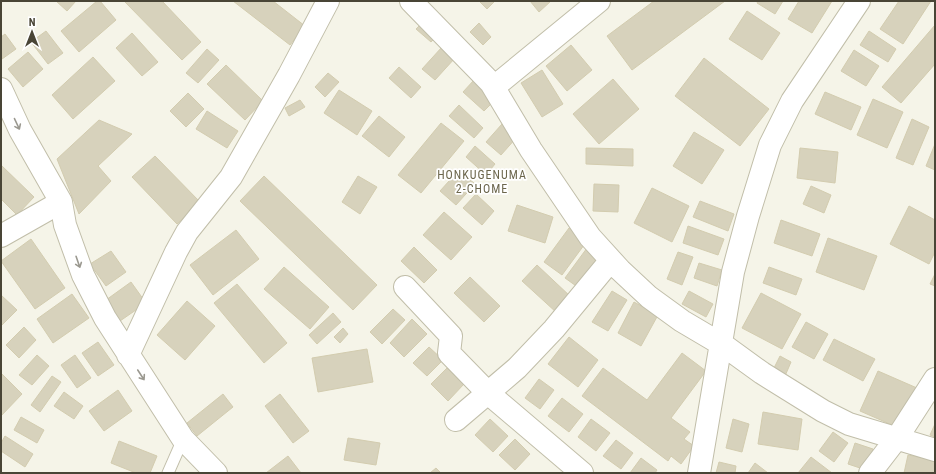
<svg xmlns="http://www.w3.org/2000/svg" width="936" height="474" font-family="'Roboto Condensed',sans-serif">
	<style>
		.building { fill: #d7d2bc; stroke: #d3ccaf }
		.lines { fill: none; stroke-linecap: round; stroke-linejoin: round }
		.lane-casing { stroke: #c1bea9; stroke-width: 13 }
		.street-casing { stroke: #c1bea9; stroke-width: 24 }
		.lane { stroke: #fff; stroke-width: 11 }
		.street { stroke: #fff; stroke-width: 22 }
		.oneway { stroke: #9b9990 }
		.labels { text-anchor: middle; stroke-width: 3.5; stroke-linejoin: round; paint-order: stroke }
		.neighbourhood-label { font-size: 12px; letter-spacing: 1px; fill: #6c664c; stroke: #fff }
	</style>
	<rect width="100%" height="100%" fill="#f5f4e8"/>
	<path class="building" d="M56,1H76L67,11Z
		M97,1H100L116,20L79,52L61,31Z
		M126,1H162L201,42L182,60L125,2Z
		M233,1H273L305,26L290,45Z
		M479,1H495L487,9Z
		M530,1H551L539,12Z
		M654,1H725L632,70L607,36Z
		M758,1H783L775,14L757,3Z
		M799,1H832L812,33L788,19Z
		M899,1H931L903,44L880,29Z
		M747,11L780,33L762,60L729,39Z
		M424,21L439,34L431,42L416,29Z
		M479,23L491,37L483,45L470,32Z
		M935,25V64L901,103L882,87Z
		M46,31L63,53L48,64L31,42Z
		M869,31L896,49L888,62L860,45Z
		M132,33L158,62L142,76L116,48Z
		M5,34L16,49L2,59L1,37Z
		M571,45L592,70L567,91L546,66Z
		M442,47L455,58L435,80L422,69Z
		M207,49L219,60L198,83L186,73Z
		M854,50L879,66L866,86L841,71Z
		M28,52L43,69L23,87L8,69Z
		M93,57L115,81L73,119L52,95Z
		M704,58L769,109L740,146L675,96Z
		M226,65L263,101L245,120L207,84Z
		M399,67L421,87L411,98L389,78Z
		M542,70L563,104L542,117L521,83Z
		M328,73L339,82L325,97L315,87Z
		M613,79L639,109L599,144L573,114Z
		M474,80L495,100L484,111L463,92Z
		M339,90L372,111L357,135L324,113Z
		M825,92L861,107L851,130L815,114Z
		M188,93L204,109L186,127L170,111Z
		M873,99L903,112L887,148L857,135Z
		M300,100L305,107L289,116L285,108Z
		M459,105L483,128L474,138L449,116Z
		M207,111L238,131L227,148L196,129Z
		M379,116L405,137L389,157L362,136Z
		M912,119L929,127L913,165L896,158Z
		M99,120L132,134L98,166L111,181L79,214L57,159Z
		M441,123L464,141L421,193L398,175Z
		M502,124L517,137L501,155L486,142Z
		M694,132L724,150L702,184L673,166Z
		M935,144V170L926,166Z
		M475,146L495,164L486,175L466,157Z
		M586,148L633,149V166L586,164Z
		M800,148L838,152L835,183L797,178Z
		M155,156L200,202L177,224L132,177Z
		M1,165L34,197L17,215L1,199Z
		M459,170L475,184L456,205L440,191Z
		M264,176L377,285L353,310L240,201Z
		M358,176L377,187L360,214L342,202Z
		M594,184L619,185L618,212L593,211Z
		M811,186L831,195L824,213L803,204Z
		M652,188L689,206L672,242L634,223Z
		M476,194L494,211L482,225L463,208Z
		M700,201L734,214L728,231L693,217Z
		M517,205L553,217L545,243L508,231Z
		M909,206L935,220V252L929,264L890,244Z
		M444,212L472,237L451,260L423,235Z
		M781,220L820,234L812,256L774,243Z
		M688,226L724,239L718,255L683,243Z
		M569,228L587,241L562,275L544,262Z
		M236,230L259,259L213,295L190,265Z
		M828,238L877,256L864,290L816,272Z
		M31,239L65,288L35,309L1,261Z
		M414,247L437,270L424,283L401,261Z
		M587,248L601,258L579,288L565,278Z
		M111,251L126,272L106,286L90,264Z
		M678,252L693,257L682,285L667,279Z
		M699,263L722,270L717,286L694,278Z
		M537,265L571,297L557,313L522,281Z
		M284,267L329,307L310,329L264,289Z
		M769,267L802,279L796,295L763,283Z
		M935,274V286L930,284Z
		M470,277L500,306L484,322L454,293Z
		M131,282L146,303L120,321L106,300Z
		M237,284L287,343L264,363L214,303Z
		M612,291L627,300L608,331L592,322Z
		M689,291L713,304L706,317L682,304Z
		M761,293L801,314L782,349L742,328Z
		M72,294L89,318L53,343L37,319Z
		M1,295L17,310L1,326Z
		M187,301L215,326L185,360L157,335Z
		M634,302L658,315L641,346L618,333Z
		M393,309L405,320L382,344L370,332Z
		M333,313L341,322L317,344L309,335Z
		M412,319L427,334L404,357L390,343Z
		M806,322L828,334L814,359L792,347Z
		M24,327L36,340L19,358L6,345Z
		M343,328L348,334L340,343L334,337Z
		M569,337L598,360L578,387L548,364Z
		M834,339L875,359L863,381L823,360Z
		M98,342L114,365L98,376L82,353Z
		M429,347L443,360L427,376L413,363Z
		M367,349L373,382L318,392L312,358Z
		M682,353L706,371L671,418L690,432L684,439L694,446L681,464L671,456L668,461L582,396L603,368L647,400Z
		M37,355L49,366L32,385L19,375Z
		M75,355L91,378L77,388L61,365Z
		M780,356L791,362L785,376L773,370Z
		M447,368L464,384L448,401L431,384Z
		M878,371L917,388L899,428L860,411Z
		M2,374L22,394L1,416V375Z
		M52,376L61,382L40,412L31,405Z
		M539,379L554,390L540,409L525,398Z
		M118,390L132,411L104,431L89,411Z
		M64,392L83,406L74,419L54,406Z
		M223,394L233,407L197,436L187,423Z
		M280,394L309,431L293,443L265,406Z
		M562,398L583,414L569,432L548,416Z
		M763,412L802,419L798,450L758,444Z
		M21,417L44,430L37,443L14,430Z
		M490,419L508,436L493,452L475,435Z
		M591,419L610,433L596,451L578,437Z
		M733,419L749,424L742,452L726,448Z
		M935,424V437L930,435Z
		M833,432L848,443L834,462L819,451Z
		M5,436L33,454L25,467L1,451V443Z
		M348,438L380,443L376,465L344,460Z
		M515,439L530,454L515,470L499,455Z
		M616,440L633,453L621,469L603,456Z
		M119,441L157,456L150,473H136L111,463Z
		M855,443L873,449L866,470L848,464Z
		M908,455L935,460V473H904Z
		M288,456L301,473H266Z
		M811,457L832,473H798Z
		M641,458L657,470L655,473H630Z
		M719,462L736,466L735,473H716Z
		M755,463L768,473H748Z
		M436,468L441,473H430Z"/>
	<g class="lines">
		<defs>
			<path id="lane" d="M168,473L183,439"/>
			<path id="street" d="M411,1L491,83L531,150L590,237L620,270L649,297L682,321L726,347L762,373L823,411L849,424L935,450
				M494,87L599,1
				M1,89L20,130L61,202L65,225L83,275L105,318L183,439L216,473
				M1,236L61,202
				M405,287L451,336L449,353L488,393L582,473
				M128,355L176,252L187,232L231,177L289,75L328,1
				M456,420L517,368L554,329L611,260
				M699,473L733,272L748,216L770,145L792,101L859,1
				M870,473L897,438L935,379"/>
		</defs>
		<use href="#lane" class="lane-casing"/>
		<use href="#street" class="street-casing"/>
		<use href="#lane" class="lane"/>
		<use href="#street" class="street"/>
	</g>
	<defs><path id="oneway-shaft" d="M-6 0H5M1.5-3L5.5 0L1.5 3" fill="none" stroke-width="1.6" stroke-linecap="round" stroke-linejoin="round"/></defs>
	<g class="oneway">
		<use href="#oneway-shaft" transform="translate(17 124) rotate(65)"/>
		<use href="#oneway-shaft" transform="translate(78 262) rotate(71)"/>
		<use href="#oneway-shaft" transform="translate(141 375) rotate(57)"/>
	</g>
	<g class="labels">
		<g class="neighbourhood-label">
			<text x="482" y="179">HONKUGENUMA<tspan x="482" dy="14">2-CHOME</tspan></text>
		</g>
	</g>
	<rect width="936" height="474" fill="none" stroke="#494536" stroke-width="4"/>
	<g transform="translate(32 32)" stroke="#ffffff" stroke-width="3" paint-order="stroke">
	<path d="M0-3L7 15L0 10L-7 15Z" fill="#494536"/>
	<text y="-6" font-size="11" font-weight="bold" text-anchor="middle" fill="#494536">N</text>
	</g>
</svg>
